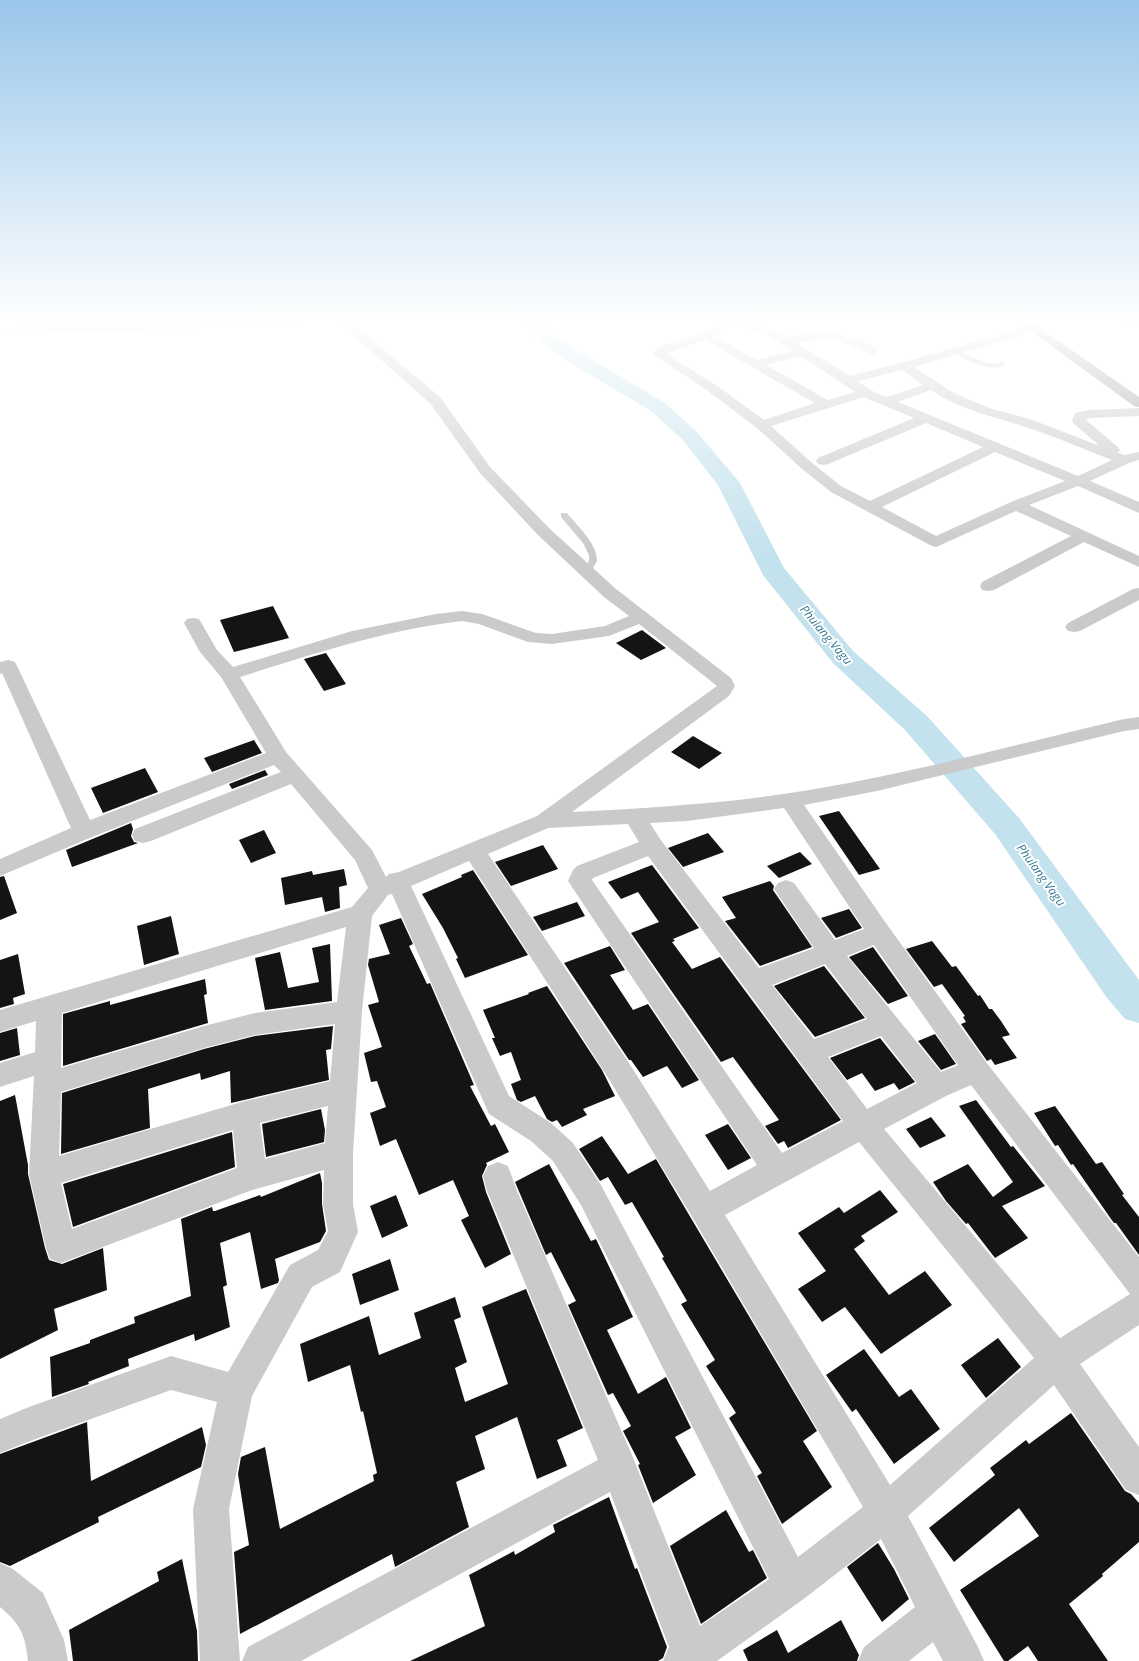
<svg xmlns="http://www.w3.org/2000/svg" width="1139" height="1661" font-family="'Open Sans',sans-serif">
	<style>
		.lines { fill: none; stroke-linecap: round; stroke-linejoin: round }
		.river { fill: #c4e2ed; fill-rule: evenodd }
		.building { fill: #141414 }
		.service { fill: #cacaca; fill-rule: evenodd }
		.minor { fill: #cacaca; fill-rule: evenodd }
		.tertiary { fill: #cacaca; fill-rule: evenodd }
		.trunk { fill: #9c9c9c; fill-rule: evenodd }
		.labels { text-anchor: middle; stroke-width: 4; stroke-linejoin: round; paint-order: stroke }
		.water-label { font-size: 12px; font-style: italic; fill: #367a93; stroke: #fff }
	</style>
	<rect width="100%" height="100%" fill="#fff"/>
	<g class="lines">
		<path class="river" d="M523,321H540L551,333L591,359L665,403L697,432L740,483L784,568L853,651L927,716L1019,818L1139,980V1023L1125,1019L1107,998L995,834L905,730L833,663L763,575L718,485L683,440L651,411L577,367L539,341Z"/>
	</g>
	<path class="building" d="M273,606L289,638L234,652L220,620Z
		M642,630L666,648L641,660L616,643Z
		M326,653L346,684L324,691L304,659Z
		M693,736L722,753L699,769L671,752Z
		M254,740L262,753L212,772L204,758Z
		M145,768L158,792L103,813L91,788Z
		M265,770L268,775L232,789L229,784Z
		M839,811L880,869L859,875L819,816Z
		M131,823L133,829L131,836L134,842L138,843L72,867L66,850Z
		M264,830L276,853L251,863L239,840Z
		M708,833L724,852L683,867L668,848Z
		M543,845L558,869L511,886L495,862Z
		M800,852L812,864L779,878L767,866Z
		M652,865L699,928L673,939L675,941L672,942L692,969L720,957L841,1120L788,1148L784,1141L778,1144L765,1126L779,1120L733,1057L721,1062L631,933L659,922L638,892L621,899L608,882Z
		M344,869L347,885L339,887L340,908L325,912L322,897L285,905L281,878L312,871L313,875Z
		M473,870L528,955L465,978L456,959L458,958L443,928L422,894L462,877L461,875Z
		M4,876L17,913L0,920V877Z
		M770,881L774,886L773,890L812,947L760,966L725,921L736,918L722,897Z
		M577,902L585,916L542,931L533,917Z
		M849,909L862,928L836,938L821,918Z
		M171,916L179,954L144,965L137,926Z
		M401,918L413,944L409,946L427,984L430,983L474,1085L470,1086L491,1126L495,1124L509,1152L486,1163L487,1165L482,1176L486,1192L511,1254L485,1268L461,1220L469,1216L453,1180L419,1195L396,1139L380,1146L370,1113L386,1107L377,1081L371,1082L364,1053L382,1047L368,1005L379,1002L368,965L369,959L390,954L379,925Z
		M932,941L952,967L956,966L978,996L980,995L989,1009H992L1001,1021L1010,1035L1002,1037L1017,1058L995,1065L991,1059L987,1061L961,1024L966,1022L963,1017L965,1016L942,984L934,987L906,949Z
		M330,944L332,1001L265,1010L255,958L280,952L288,988L319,982L312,948Z
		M610,946L625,970L610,975L633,1010L648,1004L699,1080L682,1088L667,1066L643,1077L631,1060H629L564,963Z
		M873,947L908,996L888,1004L849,957Z
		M18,954L25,994L13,998L14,1004L0,1008V960Z
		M824,966L865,1018L815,1037L774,986Z
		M205,979L207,994L204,995L208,1023L63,1066V1014L110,1001V1005Z
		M547,986L602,1070L615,1096L583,1109L587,1115L562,1127L557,1120L552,1122L547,1119L535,1096L521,1102L517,1100L511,1084L521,1080L511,1052L500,1056L492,1038H495L483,1010L529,994L528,993Z
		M333,1026L331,1049L326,1050L329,1080L231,1103L230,1071L201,1080L200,1073L148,1089L150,1128L61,1154L62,1093L204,1049L255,1036Z
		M17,1028L20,1055L0,1061V1033Z
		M935,1034L956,1064L941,1070L918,1041Z
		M880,1038L915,1082L899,1090L894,1083L875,1091L862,1073L847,1080L830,1058Z
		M15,1095L28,1165V1174L45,1248L49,1260L62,1264L103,1248L107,1290L54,1309L58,1330L0,1359V1101Z
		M976,1100L1011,1147L1013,1146L1045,1186L1002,1206L1028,1238L995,1258L968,1223L966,1224L946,1201L933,1182L968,1164L993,1197L1013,1182L959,1106Z
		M1055,1106L1096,1164L1102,1162L1124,1194L1122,1195L1139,1217V1255L1116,1223H1114L1111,1219L1073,1164L1071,1165L1058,1145L1055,1146L1034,1113Z
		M321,1109L325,1130L324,1142L266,1157L262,1124Z
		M931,1117L946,1136L920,1148L906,1129Z
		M728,1124L751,1158L728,1170L705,1135Z
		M232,1132L235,1167L73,1227L63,1184Z
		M602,1136L628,1174L656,1159L817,1431L803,1441L832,1487L782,1524L757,1476L762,1473L729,1418L736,1413L706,1366L715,1360L681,1304L687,1301L662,1258L664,1257L632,1202L625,1205L608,1177L600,1181L579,1149Z
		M549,1164L591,1241L596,1239L633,1317L607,1330L638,1394L666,1377L691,1428L675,1437L696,1475L653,1503L638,1465L640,1464L623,1431L631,1426L613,1393L608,1395L568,1305L576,1301L551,1252L546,1255L515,1182Z
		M320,1173L322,1183V1204L326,1231L320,1242L275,1259L279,1280L278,1283L261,1289L250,1232L220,1243L227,1285L223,1287L230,1327L195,1341L194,1334L128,1359L129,1366L88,1382L89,1384L52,1397L50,1357L90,1343V1340L135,1323L134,1317L191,1296L181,1219L212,1207L213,1211H215L260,1195L261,1197Z
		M880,1190L898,1212L861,1236L865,1241L854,1249L889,1295L925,1271L952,1305L881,1354L845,1307L822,1322L798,1289L826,1271L798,1233L839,1207L844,1213Z
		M396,1195L408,1226L382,1238L370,1206Z
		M390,1259L399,1290L360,1305L352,1274Z
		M526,1289L583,1428L557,1440L567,1466L537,1479L517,1417L475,1436L485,1469L456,1482L469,1527L395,1567L392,1554L240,1634L234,1552L249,1545L238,1474L241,1457L265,1447L280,1529L374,1481L373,1475L377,1473L363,1411L361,1412L350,1365L308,1382L300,1344L369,1316L379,1355L421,1338L414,1313L455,1297L461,1317L454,1320L467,1362L455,1368L465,1402L508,1384L482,1307Z
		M998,1338L1021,1367L986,1398L961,1365Z
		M864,1349L899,1397L911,1389L940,1429L894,1464L856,1409L852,1412L826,1375Z
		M1071,1413L1125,1491L1131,1494L1139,1503V1542L1102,1574L1103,1576L1069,1604L1108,1661H1038L1028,1646L1008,1661H1004L960,1590L1039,1536L1019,1508L954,1562L929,1528L995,1475L990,1468L1026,1440L1029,1444Z
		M87,1422L91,1481L202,1427L206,1445L201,1467L98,1517L99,1522L10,1566L0,1562V1454Z
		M609,1497L635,1569L637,1568L667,1647L663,1658L658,1661H410L485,1626L469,1575L514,1551L515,1555L555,1532L553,1525Z
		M726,1510L749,1552L753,1550L767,1578L701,1624L670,1546Z
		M878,1543L894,1569L909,1599L882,1622L847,1567Z
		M182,1559L197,1631L198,1661H73L69,1630L159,1581L157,1572Z
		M841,1620L859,1655L857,1661H748L743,1650L777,1630L788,1653Z"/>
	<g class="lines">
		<path class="service" d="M109,321H115L116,330H112Z
			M954,349C971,355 984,367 1003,362L1006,364C990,375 967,359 952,352L951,351Z
			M561,513H567C578,527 597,543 597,561L590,573H584L583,571L589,561V555L583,543L561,517Z"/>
		<path class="minor" d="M338,321H349L440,397L490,467L550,529L616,589L731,678L735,686L729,696L572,812C645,808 717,804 790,793C902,776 1014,745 1124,719L1139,717V729L1124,731L877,791L804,805L888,926L986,1062L1139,1257V1325L1080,1364L1139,1447V1495L1126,1490L1054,1385L908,1516L978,1647L984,1661H943L933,1642L909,1661H858L864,1647L915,1607L881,1539L805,1598L717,1661H663L669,1647L610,1492L301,1661H242L248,1647L598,1460L487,1191L483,1176L488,1166L498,1162L508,1166L517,1191L632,1455L700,1626L769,1579L581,1205L553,1161L531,1141L489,1114L392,894L388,895L372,916L362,1011L353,1153V1204L358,1232L340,1272L312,1287L252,1396L229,1509L240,1661H200L193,1509L217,1402L171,1390L30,1441L0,1453V1419L29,1407L171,1356L228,1372L290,1265L318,1250L328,1231L323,1204L324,1170L252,1190L61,1263L50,1259L46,1248L29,1174L34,1076L0,1087V1063L35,1052L36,1021L0,1032V1010L352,907L368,888L355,860L291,784L151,841L143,843L135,841L132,835L135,829L281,772L274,765L92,837L0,876V859L71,828L2,673L0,674V662L8,660L15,662L17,666L90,820L266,753L221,677L200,652L184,623L187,619L193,618L199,619L217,650L233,667L352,631L436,614L462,611L482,614L536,633L552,634L605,626L629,616L604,597L538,535L480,473L430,403L339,323ZM462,621L479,624L528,642L552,644L609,636L639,624L717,686L537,816L399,872L389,874L386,877L372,850L286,752L240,677C313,654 386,630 462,621ZM784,808L864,929L835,940L794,883L786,880L778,883L774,889L814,948L759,968L660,839L650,823L687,821ZM628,824L639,842L577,866L573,870L568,881L757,1165L710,1191L627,1060L488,854L548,828ZM648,856L843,1121L782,1153L592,880L593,878ZM469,861L607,1076L694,1220L863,1507L798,1557L601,1185L573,1143L551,1123L509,1096L411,886ZM346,927L337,1002L255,1013L204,1026L61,1068L62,1013ZM874,945L958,1065L941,1072L847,956ZM825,964L867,1019L814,1039L772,985ZM335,1024L330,1081L245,1101L59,1156L61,1092L204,1048L255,1035ZM881,1036L917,1083L867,1109L828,1057ZM971,1085L1130,1294L1060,1338L884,1129L946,1096ZM328,1106L325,1143L265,1159L260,1123ZM233,1130L237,1168L72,1229L61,1183ZM859,1142L1034,1358L890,1485L725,1215Z
			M724,321H749L777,332L787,337C830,331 835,330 876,347L878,350L876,353L872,354L836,339H817L796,343L850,376L900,363L1030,326H1038L1040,328L1038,330L914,367L952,392L967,399L992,409L1030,419L1100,446L1074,424L1072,421L1075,413L1089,410L1139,408V416L1089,418L1086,420L1118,447L1120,450L1118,453L1125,455L1139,452V460L1129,463L1090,481L1139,502V513L1078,486L1029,505L1139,556V567L1084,542L994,590L988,591L982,590L980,586L982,582L1071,536L1016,511L936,547L930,545L831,492L801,468L757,428L708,391L654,355V351L660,346L702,334ZM736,323L769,336L792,351L757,360L714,336ZM705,340L815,403L764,420L716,385L666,354ZM801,356L855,392L828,400L766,365ZM902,370L923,385L887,397L870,390L858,381ZM931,390C959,409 988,415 1020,425C1051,435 1081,448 1112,460L1078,476L898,402ZM864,397L914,418L818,458L816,461L818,464L823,465L828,464L926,423L983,447L870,501L841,486L811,462L771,426ZM995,452L1065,481L1011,502L936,536L882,507Z
			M1124,321H1139V328L1126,323Z
			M1139,588V600L1080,631L1074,632L1068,631L1065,627L1068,623L1133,589Z
			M0,1563L13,1569L43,1593L64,1640L68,1661H28C25,1634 21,1625 0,1607Z"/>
		<path class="tertiary" d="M223,321H299L297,323L293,324L83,333L0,334V328L83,327Z"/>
		<path class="trunk" d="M1017,321H1030L1139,397V407L1134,406Z"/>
	</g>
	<linearGradient id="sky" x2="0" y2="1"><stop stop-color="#99c6ea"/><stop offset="0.58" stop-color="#fff"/><stop offset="1" stop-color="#fff" stop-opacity="0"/></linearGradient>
	<rect width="1139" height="553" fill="url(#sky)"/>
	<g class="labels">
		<g class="water-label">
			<text transform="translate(826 635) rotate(50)" y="4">Phulang Vagu</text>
			<text transform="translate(1041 875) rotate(54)" y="4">Phulang Vagu</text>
		</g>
	</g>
</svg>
